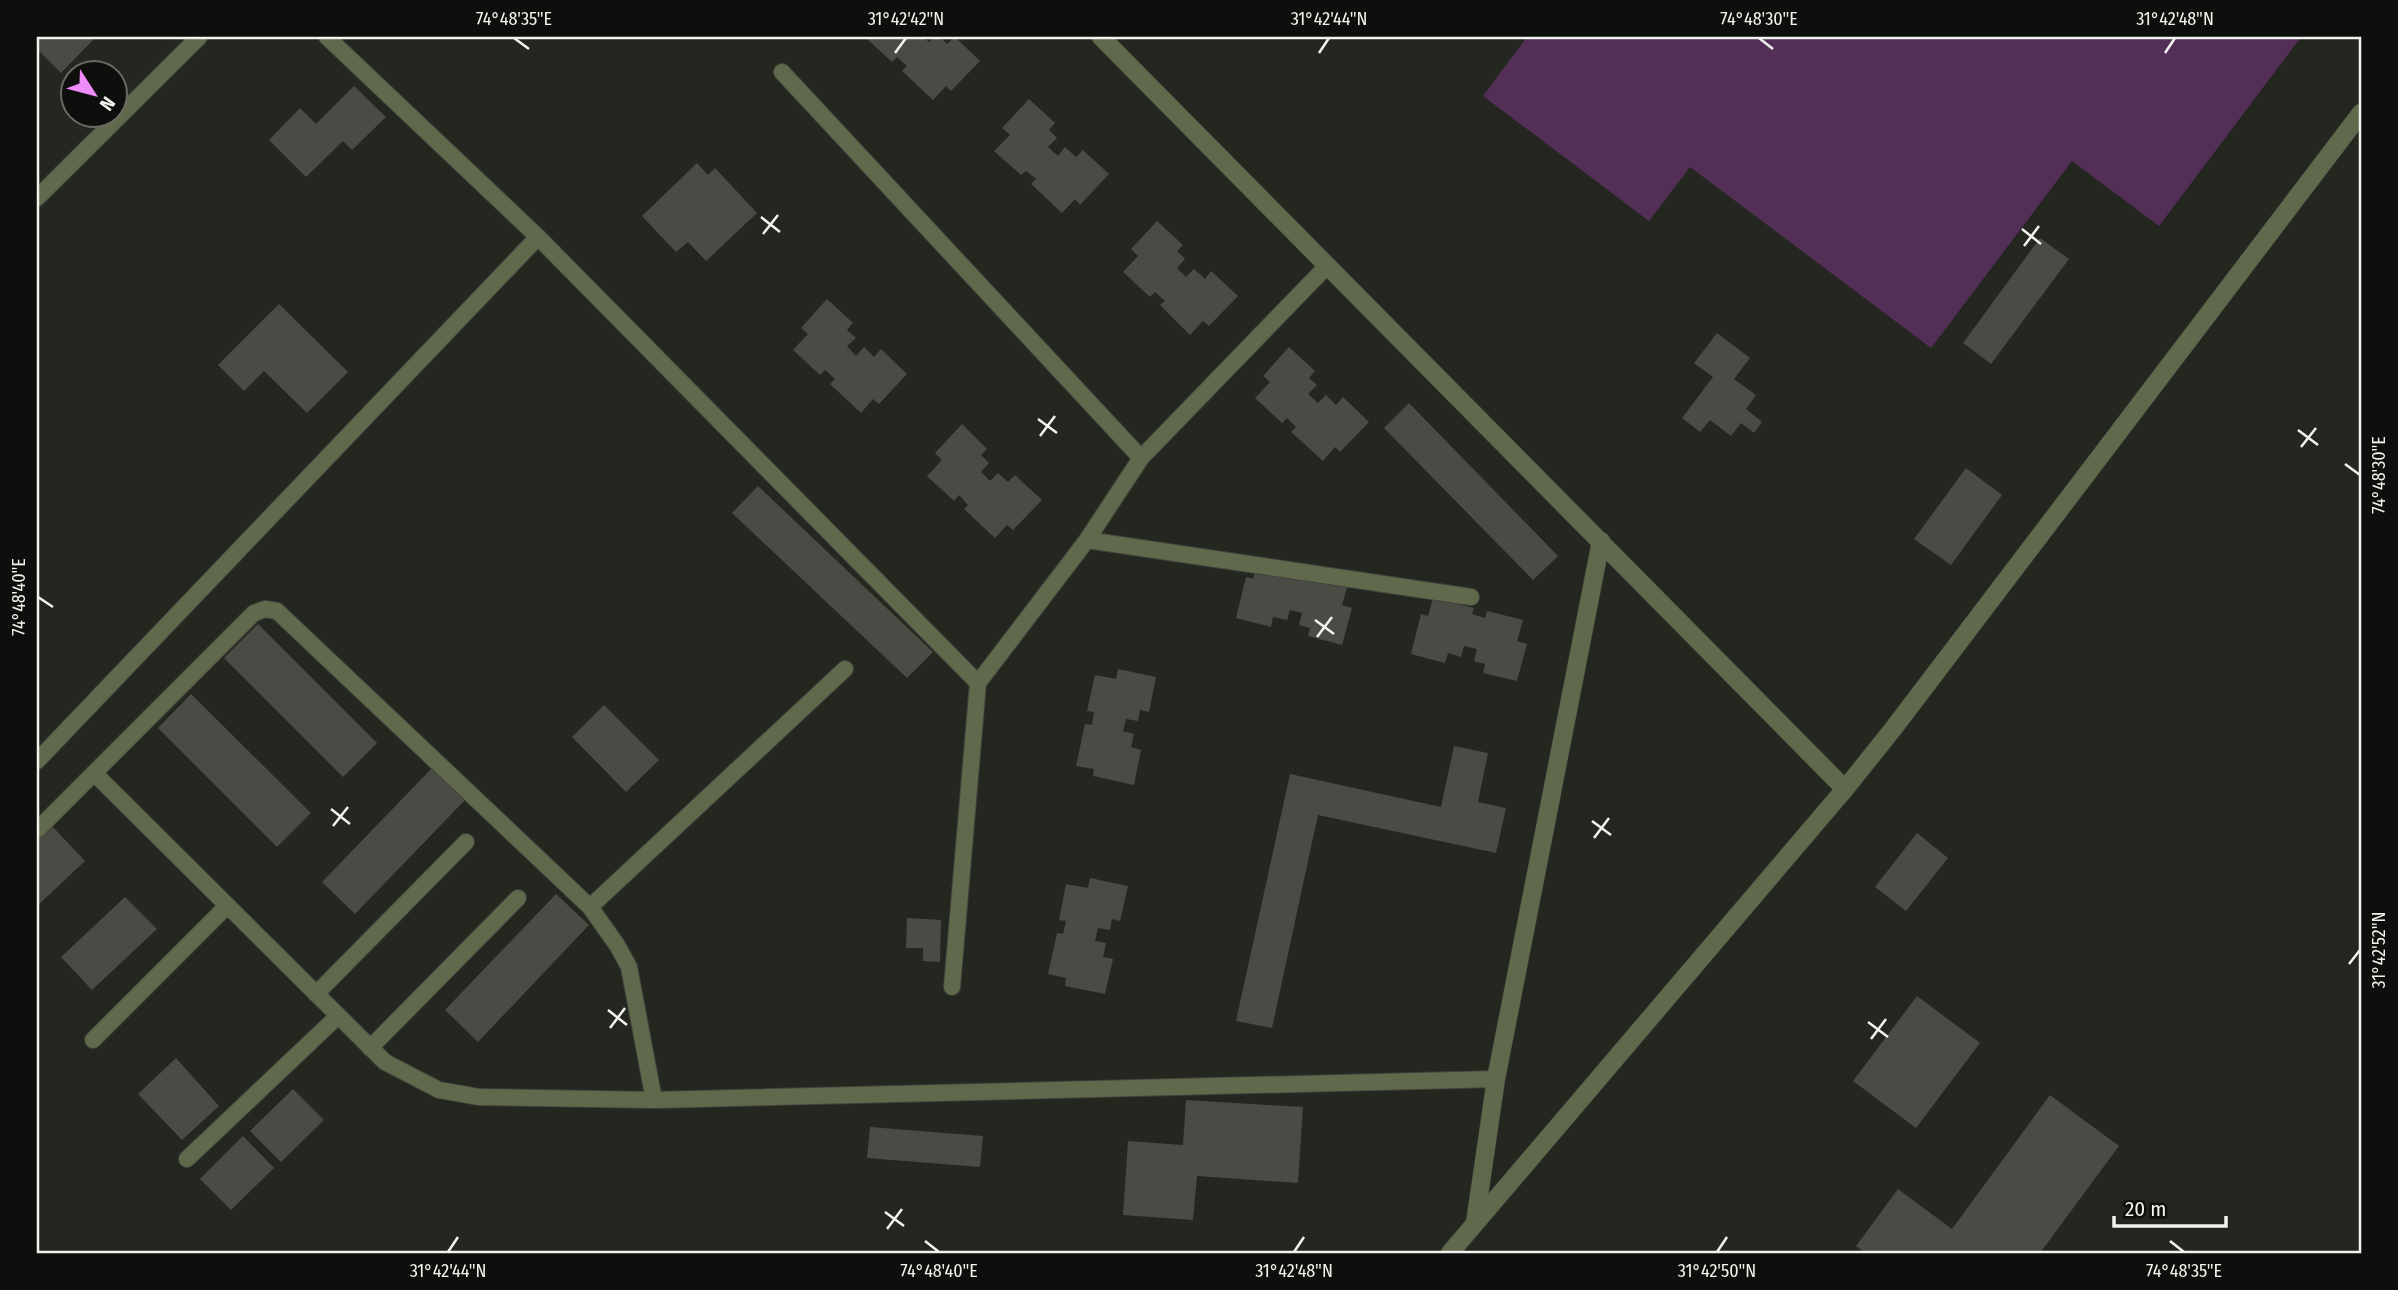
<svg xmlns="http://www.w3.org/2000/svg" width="2398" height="1290" font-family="'Fira Sans Condensed',sans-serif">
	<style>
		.green { fill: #532f58 }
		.building { fill: #494b44 }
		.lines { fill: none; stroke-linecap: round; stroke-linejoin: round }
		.lane-casing { stroke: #41443d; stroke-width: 18 }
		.street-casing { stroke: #41443d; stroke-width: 19 }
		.lane { stroke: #60694c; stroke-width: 16 }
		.street { stroke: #60694c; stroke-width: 18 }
		.ticks { fill: none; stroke: #f1f3ee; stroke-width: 2.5 }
		.neatline { fill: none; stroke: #f1f3ee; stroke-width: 2.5 }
		.ticks-label { font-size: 18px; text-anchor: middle; fill: #f1f3ee }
	</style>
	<rect width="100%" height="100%" fill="#242720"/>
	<path class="green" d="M1527,37H2301L2159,226L2072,161L1931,348L1690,167L1649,221L1483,96Z"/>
	<path class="building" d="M42,37H96L61,73L37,49V42Z
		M865,37H923L929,42L934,37H940L947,44L955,37L980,61L951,91L946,86L933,100L902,71L907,66L897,57L892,62Z
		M354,86L386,117L352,150L343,141L306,177L269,140L300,108L316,124Z
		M1029,99L1055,123L1049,130L1057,138L1048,147L1058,156L1065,147L1076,157L1083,150L1109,174L1080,205L1075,199L1062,213L1031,184L1036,179L1026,171L1021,175L994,151L1010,135L1002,128Z
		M697,163L708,175L715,168L757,213L706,261L688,242L676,252L642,216Z
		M1157,221L1183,245L1177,251L1185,259L1177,268L1186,277L1194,269L1205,279L1211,271L1238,296L1209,326L1203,321L1190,335L1160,305L1165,301L1155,292L1150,297L1123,272L1138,256L1131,249Z
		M2040,238L2069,259L1991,364L1963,343Z
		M827,299L853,323L847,330L856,338L847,346L856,356L864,347L874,357L881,349L907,374L879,404L873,399L861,413L830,384L835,379L825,370L820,375L793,350L808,334L801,328Z
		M279,304L348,372L307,413L264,371L244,391L218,365Z
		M1717,333L1750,358L1734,379L1756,395L1746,409L1762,422L1754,433L1741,423L1731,436L1710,420L1700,432L1682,418L1713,377L1694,363Z
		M1289,347L1315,371L1309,378L1317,385L1308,394L1318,403L1326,395L1336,405L1343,397L1369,422L1340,452L1335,447L1323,461L1291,432L1296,427L1287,418L1282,423L1255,398L1270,382L1263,376Z
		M1409,403L1558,556L1533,580L1384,428Z
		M962,424L987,449L981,455L989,463L981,472L990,481L998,473L1008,482L1015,475L1042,500L1013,530L1007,525L995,538L964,509L968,505L959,495L954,501L927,476L942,460L935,453Z
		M1966,468L2002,495L1951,565L1914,539Z
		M758,486L933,652L907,678L732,513Z
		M1258,562L1297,579L1310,581L1312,575L1348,584L1342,605L1352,608L1342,645L1308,636L1310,628L1299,625L1302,613L1290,610L1287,620L1273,617L1271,627L1236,618L1246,577L1253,579Z
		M1433,598L1474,608L1472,614L1485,618L1487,611L1523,620L1517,641L1527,644L1517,681L1483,673L1485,664L1474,661L1477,649L1464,646L1461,657L1448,653L1445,663L1411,654L1421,614L1428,616Z
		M258,624L377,743L343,777L224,658Z
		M1118,669L1156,677L1149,712L1140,710L1138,721L1126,719L1123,731L1134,734L1131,747L1141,750L1134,785L1093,776L1094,769L1076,766L1085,724L1092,725L1094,712L1087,711L1095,675L1116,679Z
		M191,694L311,813L277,847L158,728Z
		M604,705L659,760L626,792L572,737Z
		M1454,746L1488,753L1478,802L1506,808L1496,853L1318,815L1272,1028L1236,1021L1290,774L1441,807Z
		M434,766L467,798L355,914L322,882Z
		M52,826L85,861L37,906V841Z
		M1917,833L1948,858L1906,911L1875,887Z
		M1090,878L1128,886L1120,921L1112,919L1110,930L1098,928L1095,941L1106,943L1103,957L1113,959L1105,994L1065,986L1066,978L1048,974L1057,933L1063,934L1066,921L1059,920L1066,884L1088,888Z
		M556,894L589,925L478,1042L445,1010Z
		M125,897L157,929L92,990L61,957Z
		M907,918L941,920L940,962L923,961V948H906Z
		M1917,996L1980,1043L1916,1128L1853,1081Z
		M176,1058L219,1106L182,1140L138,1094Z
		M293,1089L324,1120L281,1162L250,1131Z
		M2050,1095L2119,1146L2040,1253H1866L1856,1246L1898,1189L1952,1229Z
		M1186,1100L1303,1107L1298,1183L1197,1176L1193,1220L1123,1215L1128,1141L1183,1145Z
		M870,1127L983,1136L980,1167L867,1158Z
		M243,1136L274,1168L231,1210L200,1179Z"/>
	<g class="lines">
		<defs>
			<path id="lane" d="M327,37L538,237L978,683
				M782,72L1141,458
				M37,198L199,37
				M1087,540L1471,597
				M37,761L538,237
				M94,773L385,1062L439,1090L479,1097L654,1100L1496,1079
				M37,830L254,613L265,609L277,611L590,907L617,945L629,967L654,1100
				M590,907L845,669
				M952,987L978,683L1087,540L1141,458L1327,266
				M316,994L466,842
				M93,1040L227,906
				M370,1048L518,898
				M187,1159L338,1016"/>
			<path id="street" d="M1101,37L1845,789
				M1475,1223L1496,1079L1601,541
				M1450,1253L1845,789L1893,729L2361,113"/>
		</defs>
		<use href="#lane" class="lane-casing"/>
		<use href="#street" class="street-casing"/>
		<use href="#lane" class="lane"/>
		<use href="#street" class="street"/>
	</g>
	<path class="ticks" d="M514,38L529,49M1759,38L1773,49M895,53L906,38M1319,53L1329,38M2165,53L2175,38M761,217L780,232M2022,229L2041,244M763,234L778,215M2024,246L2039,226M1038,419L1057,433M2298,430L2318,445M1040,436L1055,416M2301,447L2316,428M2345,464L2360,475M38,597L53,607M1315,620L1334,634M1317,637L1332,617M331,809L350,824M1592,821L1611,835M333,826L348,807M1594,838L1609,818M2349,964L2360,950M608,1010L627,1025M1868,1022L1888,1037M610,1028L625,1008M1871,1039L1886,1019M885,1212L904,1226M887,1229L902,1209M925,1241L939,1252M2170,1241L2184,1252M448,1252L458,1237M1294,1252L1304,1237M1717,1252L1727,1237"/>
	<rect width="2398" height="1290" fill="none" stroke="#0e0f0c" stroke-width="77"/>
	<g transform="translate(94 94) rotate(126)"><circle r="33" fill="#0e0f0c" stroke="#696a66" stroke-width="2"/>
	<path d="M0-5L12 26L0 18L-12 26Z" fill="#ed8cfa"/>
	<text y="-10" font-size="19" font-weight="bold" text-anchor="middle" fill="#f1f3ee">N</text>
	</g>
	<path d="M2114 1216v10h112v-10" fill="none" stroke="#f1f3ee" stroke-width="3.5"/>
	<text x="2125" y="1216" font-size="21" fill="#f1f3ee" stroke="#0e0f0c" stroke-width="5" paint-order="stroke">20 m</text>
	<rect x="38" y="38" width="2322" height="1214" class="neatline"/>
	<g class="ticks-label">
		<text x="514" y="25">74°48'35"E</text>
		<text x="906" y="25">31°42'42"N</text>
		<text x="1329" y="25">31°42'44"N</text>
		<text x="1759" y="25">74°48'30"E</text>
		<text x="2175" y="25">31°42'48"N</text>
		<text transform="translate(2379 475) rotate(-90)" y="6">74°48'30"E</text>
		<text transform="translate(19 597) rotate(-90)" y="6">74°48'40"E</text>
		<text transform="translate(2379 950) rotate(-90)" y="6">31°42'52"N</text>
		<text x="448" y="1277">31°42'44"N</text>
		<text x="939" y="1277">74°48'40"E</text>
		<text x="1294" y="1277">31°42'48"N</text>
		<text x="1717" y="1277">31°42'50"N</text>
		<text x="2184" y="1277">74°48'35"E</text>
	</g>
</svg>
